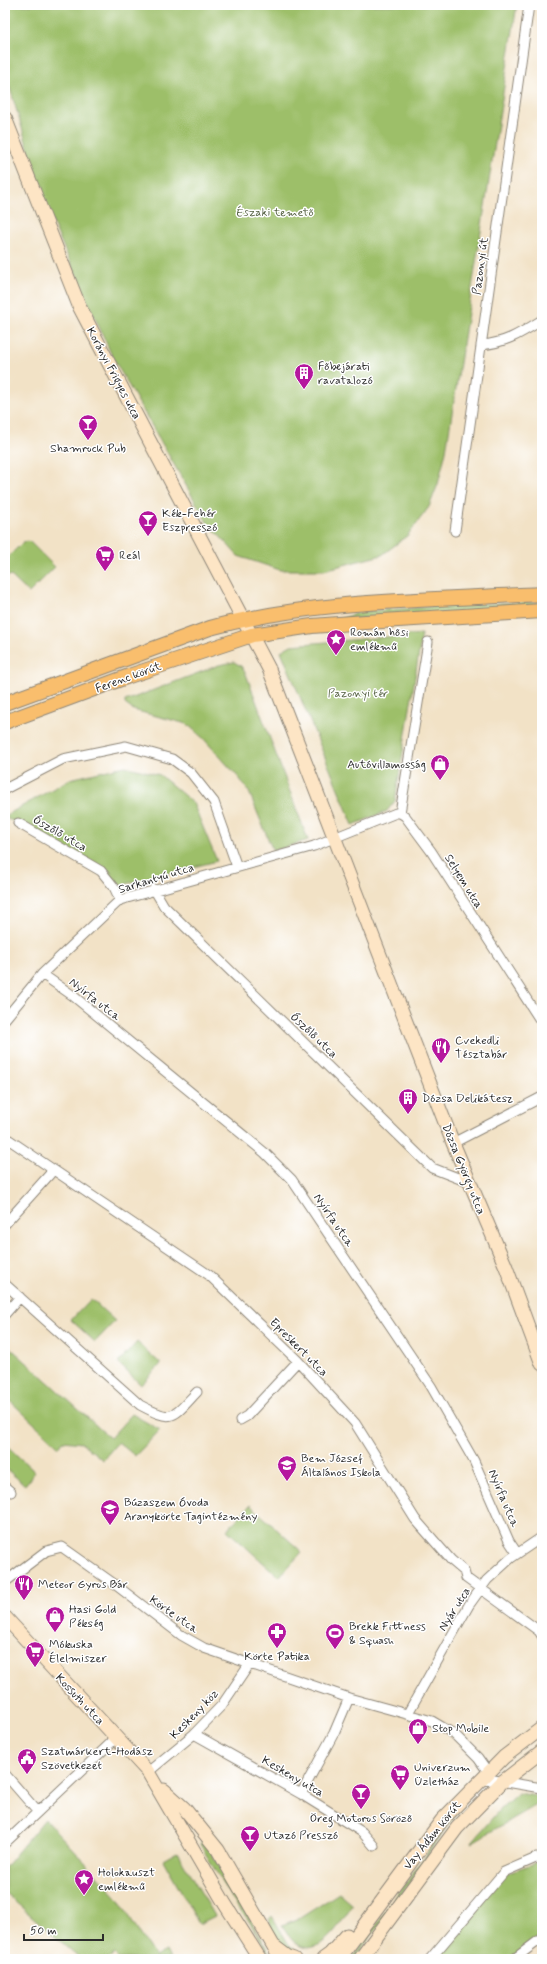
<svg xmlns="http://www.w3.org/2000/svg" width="547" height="1964" font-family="Mynerve,sans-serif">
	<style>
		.green { fill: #9dbf69; stroke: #64754a }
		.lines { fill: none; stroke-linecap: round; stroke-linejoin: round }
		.street-casing { stroke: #8e8678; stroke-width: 11 }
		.secondary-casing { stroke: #8e8678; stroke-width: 15 }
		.primary-casing { stroke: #8e8678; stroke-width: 16 }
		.street { stroke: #fff; stroke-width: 9 }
		.secondary { stroke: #fde5c5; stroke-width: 13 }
		.primary { stroke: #f9be6d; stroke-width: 14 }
		.labels { text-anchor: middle; stroke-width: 3; stroke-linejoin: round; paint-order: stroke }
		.park-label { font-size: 12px; fill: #535f41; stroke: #fff }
		.street-label { font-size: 12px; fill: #2b2b2b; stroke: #fff }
		.poi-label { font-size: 12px; fill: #2b2b2b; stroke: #fff; text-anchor: start }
	</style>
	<rect width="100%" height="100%" fill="#fff"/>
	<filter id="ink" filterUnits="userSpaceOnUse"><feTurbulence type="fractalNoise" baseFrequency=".025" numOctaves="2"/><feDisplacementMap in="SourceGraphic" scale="8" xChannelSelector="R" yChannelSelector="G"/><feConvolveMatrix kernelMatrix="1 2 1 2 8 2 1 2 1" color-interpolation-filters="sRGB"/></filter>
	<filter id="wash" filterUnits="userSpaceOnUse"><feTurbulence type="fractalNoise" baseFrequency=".012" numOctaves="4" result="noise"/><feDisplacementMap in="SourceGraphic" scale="16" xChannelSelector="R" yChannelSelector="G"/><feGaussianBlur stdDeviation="0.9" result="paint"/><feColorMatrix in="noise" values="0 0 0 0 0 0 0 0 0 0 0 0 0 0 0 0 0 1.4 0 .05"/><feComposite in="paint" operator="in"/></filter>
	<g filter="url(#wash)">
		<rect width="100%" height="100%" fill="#f2e2c6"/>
		<path class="green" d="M5,5H517L446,451L438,484L429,507L407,536L382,555L324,570H280L238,556L207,522L113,358L46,208L6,75Z
			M29,541L55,567L29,593L10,575L5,579V560L23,542Z
			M542,602L525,608L338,620L360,612L371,611L471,604Z
			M422,634L395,801L387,811L353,825L281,651L291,645Z
			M234,662L241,666L246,674L308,840L273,851L249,792L240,779L203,738L187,724L133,710L125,704V701L219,665Z
			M125,766L160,775L193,803L217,861L114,887L101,871L18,823L5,818V816L70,779Z
			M91,1299L115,1321L95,1342L71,1320Z
			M137,1342L161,1364L141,1385L118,1363Z
			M5,1343L110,1438L132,1414L160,1430L135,1456L118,1442L103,1460L82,1443L63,1441L59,1447L5,1396Z
			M5,1444L35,1472L25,1485L5,1468Z
			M250,1505L302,1552L279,1577L227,1530Z
			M518,1793L542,1797V1802L471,1843L500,1809Z
			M464,1807L446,1827L409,1884L354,1959H351L421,1862L444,1825Z
			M45,1819L117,1897L155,1957L166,1951L170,1959H118L115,1954L107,1959H81L5,1893V1867Z
			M203,1840L205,1842L274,1959H272L249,1921L232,1899L200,1844Z
			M177,1852L215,1916L199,1924L163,1860Z
			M542,1861V1935L509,1959H434L505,1873Z
			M339,1893L353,1905C341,1922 318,1964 293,1941C289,1937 286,1930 282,1925L300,1918Z
			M272,1916L289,1945L300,1953V1956C278,1949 274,1939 269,1919Z"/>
	</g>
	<g filter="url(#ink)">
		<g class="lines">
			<defs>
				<path id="street" d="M481,345C506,343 521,333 542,320
					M455,531L529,5
					M5,789L63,759L126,746L172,759L191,773L214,802L237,867
					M400,813L428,642
					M18,823L101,871L114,887L120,900
					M154,889L164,906L432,1168L468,1182
					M42,974L72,995L265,1153L292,1180L431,1386L474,1461L509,1541L517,1553
					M5,1019L42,974L120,900L314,846L396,813H400L405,816L431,851L542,1023
					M5,1137L209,1275L298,1361L355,1423L415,1519L451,1560L464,1571L466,1578L539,1631L542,1636
					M453,1143L542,1097
					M5,1224L50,1174L51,1170
					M5,1284L140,1405C174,1423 172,1418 197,1392
					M5,1314L20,1297
					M240,1420L247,1416L298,1361
					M5,1487L11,1492
					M5,1582L46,1551L62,1547L117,1586L181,1635L204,1648L349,1698L432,1721L454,1734L478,1758L488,1772
					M408,1713L469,1605L487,1580L511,1558L542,1537
					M194,1734L301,1794L362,1832L374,1846
					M148,1772L194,1734L222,1705L249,1665
					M5,1774L37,1811
					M478,1781L494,1780L542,1788
					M301,1794L334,1733L349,1698
					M5,1843L116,1738
					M430,1959L504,1872L536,1858L542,1859
					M514,1959L542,1938"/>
				<path id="secondary" d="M5,118L80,308L269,669L453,1143L506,1267L542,1364
					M5,1617L148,1772L225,1904L260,1959
					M164,1790L184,1808L218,1850L281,1959
					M275,1947L288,1957L294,1959
					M323,1959L330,1954L347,1935
					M339,1959L442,1820L504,1757L542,1728
					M360,1959L457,1828L502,1782L542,1751"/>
				<path id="primary" d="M5,703L210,628C317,599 432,600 542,594
					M5,722L129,676L252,635L312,626L366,622L542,611"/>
			</defs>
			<use href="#street" class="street-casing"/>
			<use href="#secondary" class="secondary-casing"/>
			<use href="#primary" class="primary-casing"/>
			<use href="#street" class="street"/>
			<use href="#secondary" class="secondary"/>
			<use href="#primary" class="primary"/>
		</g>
	</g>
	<defs>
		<symbol id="building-pin" viewBox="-11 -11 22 30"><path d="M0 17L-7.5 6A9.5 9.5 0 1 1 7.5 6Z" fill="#b5179e" stroke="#fff"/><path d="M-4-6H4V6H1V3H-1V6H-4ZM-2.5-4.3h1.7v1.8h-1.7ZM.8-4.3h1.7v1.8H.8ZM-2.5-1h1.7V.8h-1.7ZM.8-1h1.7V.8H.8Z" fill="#fff"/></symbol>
		<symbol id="bar-pin" viewBox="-11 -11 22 30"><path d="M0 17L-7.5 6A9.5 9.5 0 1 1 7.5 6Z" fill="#b5179e" stroke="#fff"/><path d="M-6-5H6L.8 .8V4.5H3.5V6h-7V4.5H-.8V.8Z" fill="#fff"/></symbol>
		<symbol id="supermarket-pin" viewBox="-11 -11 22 30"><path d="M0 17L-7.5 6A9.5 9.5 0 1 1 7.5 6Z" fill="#b5179e" stroke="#fff"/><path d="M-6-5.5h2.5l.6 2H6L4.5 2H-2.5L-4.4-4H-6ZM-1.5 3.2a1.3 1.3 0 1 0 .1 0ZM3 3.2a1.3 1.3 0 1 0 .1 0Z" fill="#fff"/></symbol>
		<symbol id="sight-pin" viewBox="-11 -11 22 30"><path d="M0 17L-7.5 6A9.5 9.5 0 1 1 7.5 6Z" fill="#b5179e" stroke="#fff"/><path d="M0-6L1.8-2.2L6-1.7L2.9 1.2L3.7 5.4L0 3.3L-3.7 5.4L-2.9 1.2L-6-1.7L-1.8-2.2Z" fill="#fff"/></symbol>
		<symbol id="shop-pin" viewBox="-11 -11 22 30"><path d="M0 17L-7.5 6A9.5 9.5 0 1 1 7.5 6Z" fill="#b5179e" stroke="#fff"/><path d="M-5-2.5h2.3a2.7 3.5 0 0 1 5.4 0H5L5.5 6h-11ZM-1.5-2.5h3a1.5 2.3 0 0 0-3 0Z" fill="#fff"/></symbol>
		<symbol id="restaurant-pin" viewBox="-11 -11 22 30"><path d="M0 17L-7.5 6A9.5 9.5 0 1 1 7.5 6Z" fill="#b5179e" stroke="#fff"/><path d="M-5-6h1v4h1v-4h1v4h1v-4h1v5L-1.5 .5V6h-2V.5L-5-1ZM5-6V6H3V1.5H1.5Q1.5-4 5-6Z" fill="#fff"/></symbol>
		<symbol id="school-pin" viewBox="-11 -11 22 30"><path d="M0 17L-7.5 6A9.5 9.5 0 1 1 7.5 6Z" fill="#b5179e" stroke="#fff"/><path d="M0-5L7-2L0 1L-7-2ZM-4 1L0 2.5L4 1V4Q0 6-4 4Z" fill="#fff"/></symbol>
		<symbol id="pharmacy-pin" viewBox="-11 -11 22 30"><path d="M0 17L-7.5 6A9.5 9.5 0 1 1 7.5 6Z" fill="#b5179e" stroke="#fff"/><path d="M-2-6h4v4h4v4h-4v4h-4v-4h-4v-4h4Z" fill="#fff"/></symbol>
		<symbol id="stadium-pin" viewBox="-11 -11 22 30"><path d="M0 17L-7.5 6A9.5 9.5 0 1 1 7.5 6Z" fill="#b5179e" stroke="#fff"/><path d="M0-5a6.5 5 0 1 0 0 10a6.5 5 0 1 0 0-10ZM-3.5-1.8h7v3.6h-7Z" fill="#fff"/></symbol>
		<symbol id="civic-pin" viewBox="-11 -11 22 30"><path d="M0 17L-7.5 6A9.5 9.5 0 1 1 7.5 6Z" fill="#b5179e" stroke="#fff"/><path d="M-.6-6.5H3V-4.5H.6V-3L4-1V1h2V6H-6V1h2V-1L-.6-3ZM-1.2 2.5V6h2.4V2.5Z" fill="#fff"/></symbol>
	</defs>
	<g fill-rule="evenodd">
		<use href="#building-pin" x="293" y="362" width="22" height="30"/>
		<use href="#bar-pin" x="77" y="413" width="22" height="30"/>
		<use href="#bar-pin" x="137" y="509" width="22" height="30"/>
		<use href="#supermarket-pin" x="94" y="544" width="22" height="30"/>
		<use href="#sight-pin" x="325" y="628" width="22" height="30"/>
		<use href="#shop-pin" x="429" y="753" width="22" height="30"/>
		<use href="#restaurant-pin" x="430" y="1036" width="22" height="30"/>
		<use href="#building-pin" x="397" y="1087" width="22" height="30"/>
		<use href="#school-pin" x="276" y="1454" width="22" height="30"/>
		<use href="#school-pin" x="99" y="1498" width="22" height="30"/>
		<use href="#restaurant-pin" x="13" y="1573" width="22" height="30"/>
		<use href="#shop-pin" x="44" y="1605" width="22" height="30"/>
		<use href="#pharmacy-pin" x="266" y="1621" width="22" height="30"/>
		<use href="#stadium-pin" x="324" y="1622" width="22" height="30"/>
		<use href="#supermarket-pin" x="24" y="1640" width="22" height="30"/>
		<use href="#shop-pin" x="407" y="1717" width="22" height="30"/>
		<use href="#civic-pin" x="16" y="1747" width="22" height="30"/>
		<use href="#supermarket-pin" x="389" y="1763" width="22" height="30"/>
		<use href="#bar-pin" x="350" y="1782" width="22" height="30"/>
		<use href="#bar-pin" x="239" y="1824" width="22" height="30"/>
		<use href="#sight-pin" x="73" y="1868" width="22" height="30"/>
	</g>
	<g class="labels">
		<g class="park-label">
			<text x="275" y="216">Északi temető</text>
			<text x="358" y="697">Pazonyi tér</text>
		</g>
		<g class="street-label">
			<text transform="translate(480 266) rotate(-82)" y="4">Pazonyi út</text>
			<text transform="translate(114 373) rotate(62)" y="4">Korányi Frigyes utca</text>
			<text transform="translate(128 677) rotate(-20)" y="4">Ferenc körút</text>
			<text transform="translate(60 833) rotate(30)" y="4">Ószőlő utca</text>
			<text transform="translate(156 878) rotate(-17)" y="4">Sarkantyú utca</text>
			<text transform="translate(464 881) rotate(58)" y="4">Selyem utca</text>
			<text transform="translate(95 999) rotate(38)" y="4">Nyírfa utca</text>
			<text transform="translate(314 1035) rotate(44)" y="4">Ószőlő utca</text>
			<text transform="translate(464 1169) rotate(68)" y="4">Dózsa György utca</text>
			<text transform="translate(334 1220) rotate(56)" y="4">Nyírfa utca</text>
			<text transform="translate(299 1347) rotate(45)" y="4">Epreskert utca</text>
			<text transform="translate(504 1498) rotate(67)" y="4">Nyírfa utca</text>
			<text transform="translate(454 1609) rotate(-58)" y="4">Nyár utca</text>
			<text transform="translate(174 1614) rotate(35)" y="4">Körte utca</text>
			<text transform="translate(80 1699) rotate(47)" y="4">Kossuth utca</text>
			<text transform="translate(194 1714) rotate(-46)" y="4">Keskeny köz</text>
			<text transform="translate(293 1776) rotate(30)" y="4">Keskeny utca</text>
			<text transform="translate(432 1835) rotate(-51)" y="4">Vay Ádám körút</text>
		</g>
		<g class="poi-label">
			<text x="318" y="370">Főbejárati<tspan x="318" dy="14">ravatalozó</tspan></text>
			<text x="88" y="452" text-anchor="middle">Shamrock Pub</text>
			<text x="162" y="517">Kék-Fehér<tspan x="162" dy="14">Eszpresszó</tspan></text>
			<text x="119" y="559">Reál</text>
			<text x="350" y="636">Román hősi<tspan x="350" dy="14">emlékmű</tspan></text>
			<text x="426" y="768" text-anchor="end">Autóvillamosság</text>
			<text x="455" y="1044">Cvekedli<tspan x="455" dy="14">Tésztabár</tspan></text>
			<text x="422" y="1102">Dózsa Delikátesz</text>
			<text x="301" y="1462">Bem József<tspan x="301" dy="14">Általános Iskola</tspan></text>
			<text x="124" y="1506">Búzaszem Óvoda<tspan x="124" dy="14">Aranykörte Tagintézmény</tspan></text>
			<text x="38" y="1588">Meteor Gyros Bár</text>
			<text x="69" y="1613">Hasi Gold<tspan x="69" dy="14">Pékség</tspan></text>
			<text x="349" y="1630">Brekk Fittness<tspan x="349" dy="14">&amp; Squash</tspan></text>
			<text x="49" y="1648">Mókuska<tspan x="49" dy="14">Élelmiszer</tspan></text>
			<text x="277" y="1660" text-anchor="middle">Körte Patika</text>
			<text x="432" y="1732">Stop Mobile</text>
			<text x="41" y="1755">Szatmárkert-Hodász<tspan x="41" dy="14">Szövetkezet</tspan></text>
			<text x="414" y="1771">Univerzum<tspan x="414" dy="14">Üzletház</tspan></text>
			<text x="361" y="1822" text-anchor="middle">Öreg Motoros Söröző</text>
			<text x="264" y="1839">Utazó Presszó</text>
			<text x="98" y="1876">Holokauszt<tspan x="98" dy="14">emlékmű</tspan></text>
		</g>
	</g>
	<rect width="547" height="1964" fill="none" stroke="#fff" stroke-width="20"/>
	<path d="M24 1934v6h79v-6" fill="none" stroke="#2b2b2b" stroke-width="2"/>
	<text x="30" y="1934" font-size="12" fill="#2b2b2b" stroke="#ffffff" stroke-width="3" paint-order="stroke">50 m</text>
</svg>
